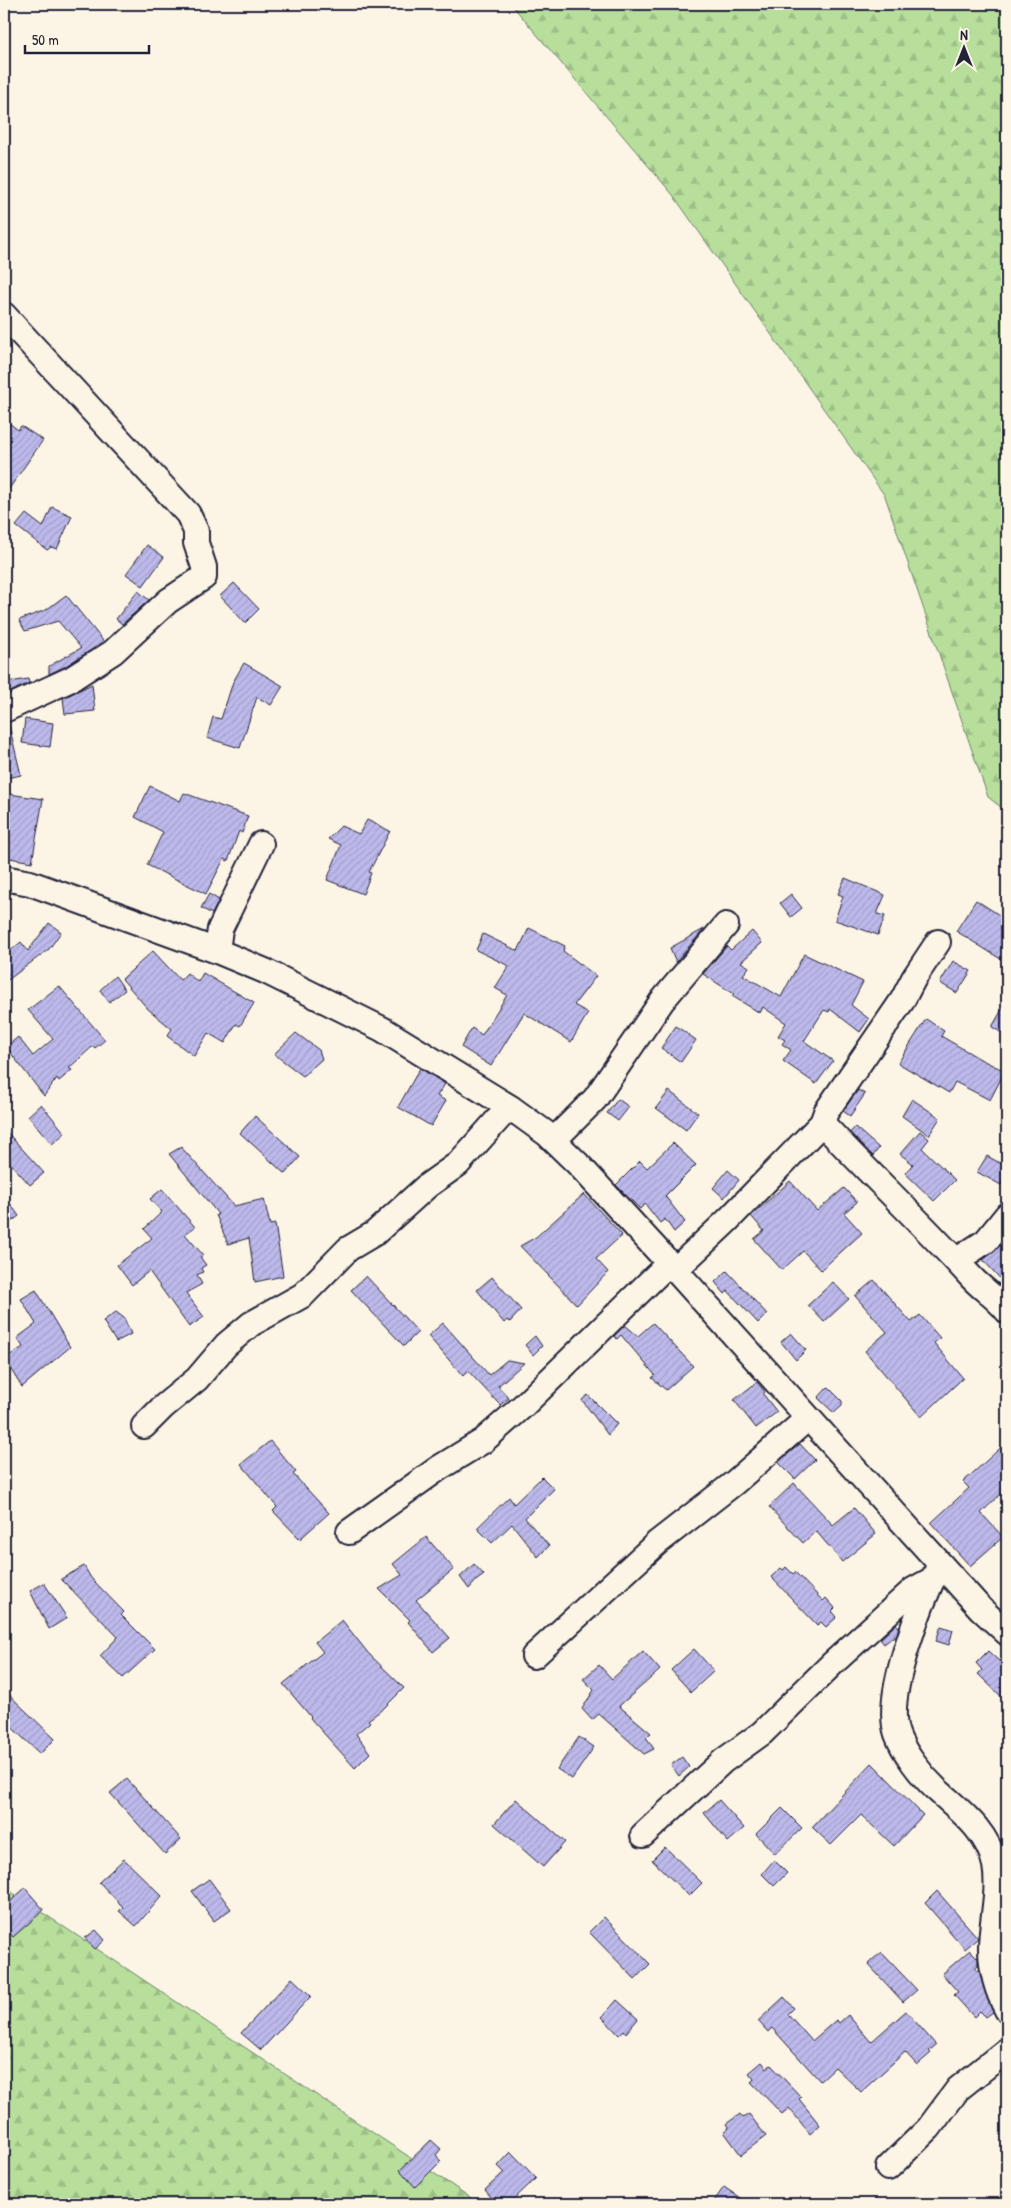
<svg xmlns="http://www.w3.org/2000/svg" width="1011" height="2208" font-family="'Patrick Hand',sans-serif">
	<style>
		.forest { fill: url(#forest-firs); stroke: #6c806b }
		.building { fill: url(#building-hatch); stroke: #22223b }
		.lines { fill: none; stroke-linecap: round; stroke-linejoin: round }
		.minor-casing { stroke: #22223b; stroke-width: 28 }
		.minor { stroke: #fcf5e5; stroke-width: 24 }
	</style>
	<defs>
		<pattern id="forest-firs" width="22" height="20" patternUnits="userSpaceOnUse" patternTransform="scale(1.25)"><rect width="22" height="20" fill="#b7df9b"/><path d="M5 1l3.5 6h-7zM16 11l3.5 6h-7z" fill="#9dbf86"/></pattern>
		<pattern id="building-hatch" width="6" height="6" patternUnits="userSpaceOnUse" patternTransform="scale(1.25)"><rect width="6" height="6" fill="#bdb9eb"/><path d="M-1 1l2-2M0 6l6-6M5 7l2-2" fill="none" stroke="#a29fca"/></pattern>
	</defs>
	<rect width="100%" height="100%" fill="#fcf5e5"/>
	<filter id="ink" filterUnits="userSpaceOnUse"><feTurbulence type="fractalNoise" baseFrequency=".02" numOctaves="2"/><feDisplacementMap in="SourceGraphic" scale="10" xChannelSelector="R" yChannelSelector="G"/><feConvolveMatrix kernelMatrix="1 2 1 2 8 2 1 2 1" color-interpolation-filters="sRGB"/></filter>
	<g filter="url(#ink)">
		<path class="forest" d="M511,4H1007V812L988,797L885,496L673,195Z
			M4,1887L480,2204H4Z"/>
		<path class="building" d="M4,419L18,430L21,426L43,440L4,496Z
			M52,507L72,516L57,549L51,547L47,550L16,526L26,514L43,527Z
			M147,545L164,557L143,586L126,574Z
			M234,583L259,609L245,623L220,596Z
			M138,591L149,600L122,624L116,619Z
			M66,595L104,642L64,667L49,674V666L81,648L58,621L25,631L19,620L46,610Z
			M244,663L283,686L271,705L257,697L240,748L207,738L213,717L221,719L233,682Z
			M28,679L29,683L4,695V683Z
			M92,684L95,711L65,714L63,698Z
			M25,719L53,723L50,747L22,743Z
			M4,725H9L21,775L7,778L4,764Z
			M150,786L180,801L184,793L248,816L242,833L239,831L228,861L224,859L206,894L147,865L163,832L135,817Z
			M9,794L43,799L32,862L4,857V827Z
			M367,820L390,831L369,872L371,873L363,894L327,880L341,845L328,839L341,826L359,834Z
			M845,878L885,895L877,914L885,916L878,935L835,920L843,896L838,894Z
			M209,894L219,900L212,914L201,908Z
			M791,894L802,908L791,917L780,903Z
			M976,900L1007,920V963L956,931Z
			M49,923L61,932L49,949L4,983V956L21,942L28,951Z
			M529,928L565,946L563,951L596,976L574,1005L588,1013L571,1042L524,1013L491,1066L461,1047L472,1028L482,1035L507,995L495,988L509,966L476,950L483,934L518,951Z
			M704,929L677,961L676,962L670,948Z
			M752,931L762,943L741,962L749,967L743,975L781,997L804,954L863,982L851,1005L869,1019L860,1032L830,1009L829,1012L824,1010L804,1041L833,1061L816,1084L783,1061L791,1050L782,1044L785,1040L778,1036L786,1023L763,1007L760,1013L732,996L734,994L703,974L727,946L731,950Z
			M153,951L180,980L187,973L198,982L203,973L254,1003L240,1026L236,1024L225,1043L208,1033L194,1056L167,1036L172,1029L148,1009L122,979Z
			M953,961L971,971L957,993L940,983Z
			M115,976L125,990L109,1002L100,990Z
			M59,986L105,1040L95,1048L93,1046L69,1068L72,1070L59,1081L57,1078L44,1096L6,1047L18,1037L33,1056L53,1039L28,1010Z
			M1007,1001V1036L992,1027Z
			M926,1019L944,1031L941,1036L982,1060L1005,1071L990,1100L955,1082L949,1093L898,1063Z
			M676,1026L696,1040L681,1062L661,1048Z
			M296,1033L319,1050L322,1059L303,1076L274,1054Z
			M420,1068L445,1084L437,1096L446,1101L431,1126L398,1107Z
			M858,1090L865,1094L850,1116L843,1111Z
			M669,1091L698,1113L686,1130L656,1108Z
			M618,1099L629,1107L618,1121L607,1113Z
			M912,1099L940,1118L929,1135L902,1116Z
			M41,1104L65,1133L52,1144L28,1116Z
			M255,1116L300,1157L285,1174L240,1133Z
			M855,1127L879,1148L873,1156L850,1133Z
			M4,1129L44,1173L30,1185L4,1156Z
			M920,1131L929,1139L922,1148L955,1180L934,1201L905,1173L913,1164L900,1154Z
			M673,1143L696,1165L665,1196L685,1222L674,1232L665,1219L660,1223L645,1204L640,1209L616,1185L640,1161L647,1168Z
			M181,1147L234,1206L264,1199L270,1225L275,1224L283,1276L255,1282L249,1238L228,1244L216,1215L218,1214L169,1154Z
			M987,1156L1007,1167V1174L1001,1185L977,1172Z
			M728,1170L739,1180L724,1198L713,1188Z
			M790,1181L817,1211L844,1188L857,1202L844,1213L862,1233L821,1270L803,1251L782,1270L754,1239L764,1231L751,1216Z
			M162,1189L195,1227L185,1234L203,1255L200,1257L206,1265L201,1268L203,1272L197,1275L202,1284L186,1293L204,1317L189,1327L149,1271L132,1285L117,1265L152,1238L144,1229L162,1212L150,1199Z
			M584,1194L622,1235L596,1259L608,1272L577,1305L520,1246L536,1237Z
			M4,1195L19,1216L4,1227Z
			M1007,1238V1286L983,1260L996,1250Z
			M727,1271L767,1314L758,1323L728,1291L725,1294L715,1282Z
			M366,1276L418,1332L404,1346L351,1290Z
			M492,1277L521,1310L510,1322L507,1320L504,1323L477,1290Z
			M874,1280L911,1322L920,1315L940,1338L934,1343L963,1378L921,1417L865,1351L887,1332L855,1296Z
			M833,1282L849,1299L824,1322L808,1305Z
			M36,1290L70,1347L22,1387L4,1359L23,1347L17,1338L36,1324L21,1299Z
			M116,1312L124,1318L131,1334L116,1342L103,1321Z
			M443,1323L489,1375L507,1360L524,1363L498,1386L509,1398L500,1405L468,1371L463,1376L428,1336Z
			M653,1323L693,1366L666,1390L652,1378L655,1375L621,1335L617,1339L614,1336L625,1325L638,1336Z
			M791,1333L806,1350L796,1360L781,1342Z
			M535,1336L542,1346L533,1355L525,1345Z
			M757,1382L765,1392L763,1394L777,1412L756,1428L734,1400Z
			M828,1387L842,1401V1406L834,1413L818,1398Z
			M588,1395L617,1424L608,1435L582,1400Z
			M270,1441L296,1472L293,1474L329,1513L300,1539L273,1511L277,1507L241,1464Z
			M1007,1442V1488L981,1513L1003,1537L970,1566L931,1523L969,1488L963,1482Z
			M800,1444L815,1460L795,1479L778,1462Z
			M542,1477L554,1489L525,1518L549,1546L538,1557L512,1524L492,1543L477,1528L509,1497L514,1504Z
			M794,1483L833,1525L854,1508L876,1534L842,1562L816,1531L803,1543L769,1507Z
			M426,1537L454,1569L416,1600L450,1638L433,1652L408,1622L410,1620L379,1589L402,1575L393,1564Z
			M474,1564L484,1575L477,1580L469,1589L460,1577Z
			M84,1566L91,1578L124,1612L121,1615L155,1649L123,1678L100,1656L118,1637L61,1579Z
			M786,1567L793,1574L795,1572L823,1601L826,1598L835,1608L832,1611L837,1617L826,1627L821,1622L817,1625L771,1577L781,1568L783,1570Z
			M44,1583L67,1618L49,1629L30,1591Z
			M342,1620L368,1653L404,1688L384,1708L368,1720L370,1722L356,1734L370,1753L355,1768L310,1718L311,1717L283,1684L323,1652L315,1642Z
			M896,1624L899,1627L897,1634L884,1644L880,1639Z
			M941,1626L953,1630L949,1645L936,1641Z
			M694,1649L714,1671L691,1692L671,1670Z
			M643,1651L660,1670L619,1706L651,1733L646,1737L654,1749L644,1754L599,1714L592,1720L582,1709L594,1690L583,1679L599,1665L612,1679Z
			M988,1651L1000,1662L1007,1654V1702L978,1674L982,1670L976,1663Z
			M4,1690L55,1739L40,1754L4,1720Z
			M579,1737L594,1747L572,1779L557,1769Z
			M682,1757L689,1767L679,1776L671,1765Z
			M872,1763L923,1815L894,1846L861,1815L831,1845L812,1827Z
			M127,1779L181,1839L165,1854L110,1793Z
			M516,1799L565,1842L543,1867L494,1824Z
			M719,1800L744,1828L728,1842L704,1813Z
			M782,1808L802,1828L775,1854L756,1834Z
			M665,1847L702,1883L689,1896L652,1860Z
			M124,1859L162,1896L136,1926L119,1911L123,1907L99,1882Z
			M774,1860L787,1873L774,1886L762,1874Z
			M209,1879L231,1909L214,1921L192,1891Z
			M25,1888L44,1910L13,1937L4,1927V1907Z
			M937,1891L978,1938L965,1949L925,1903Z
			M604,1917L650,1964L635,1979L589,1932Z
			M96,1930L105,1940L95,1949L85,1938Z
			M970,1950L978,1958V1965L975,1968L980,1973L993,2012L986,2017L980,2011L974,2017L954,1995L958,1992L942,1974Z
			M881,1952L917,1990L903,2002L868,1964Z
			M292,1978L311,1996L261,2050L241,2033Z
			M784,1997L794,2008L788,2014L812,2041L836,2020L839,2023L848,2015L871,2042L906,2011L936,2045L929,2051L931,2053L917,2065L905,2052L861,2092L835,2067L820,2081L772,2028L768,2032L758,2021Z
			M617,2000L638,2019L626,2033L624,2030L619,2035L602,2017Z
			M762,2062L767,2068L771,2065L801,2097L799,2099L820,2125L810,2134L789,2108L782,2114L751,2082L754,2079L749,2073Z
			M740,2114L743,2118L749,2114L766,2136L741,2155L724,2132L729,2128L726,2124Z
			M431,2140L441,2149L436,2155L441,2161L415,2187L400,2170Z
			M511,2152L536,2178L509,2204H497L485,2190L504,2172L498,2166Z
			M724,2187L749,2204H712Z"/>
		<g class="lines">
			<defs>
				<path id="minor" d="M4,315L188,514L196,531V543L204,567V577L168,601L113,652L71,679L4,710
					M4,878L30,883L217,951L265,971L382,1029L511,1108L547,1134L578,1164L669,1263L981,1609L1007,1633
					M217,951L220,929L261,844
					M822,1123L826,1112L902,1001L914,978L938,942
					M554,1140L595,1099L662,1001L726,925
					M957,1260L986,1241L1007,1215
					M675,1270L728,1220L822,1123C871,1175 923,1224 971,1277C982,1289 997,1298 1007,1311
					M144,1426L163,1407L197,1379L226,1345L251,1324L303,1295L348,1249L375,1233L427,1186L458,1164L500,1117L511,1108
					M349,1532L439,1468L483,1441L524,1405L669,1263
					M940,1564C922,1600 883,1695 897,1734C904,1753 921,1775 936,1789C960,1811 988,1831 995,1865C1000,1893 991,1921 991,1948C991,1970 997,1991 1007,2010
					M534,1656L657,1543L734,1483L808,1418
					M643,1835L723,1761L762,1733L833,1663L913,1590L933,1579
					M888,2168L929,2128L958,2089L1007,2050"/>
			</defs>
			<use href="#minor" class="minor-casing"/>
			<use href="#minor" class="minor"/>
		</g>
	</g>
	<rect width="1011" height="2208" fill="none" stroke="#fcf5e5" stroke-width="20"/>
	<rect x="10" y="10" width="991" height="2188" fill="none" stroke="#22223b" stroke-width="2" filter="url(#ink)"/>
	<g transform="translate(964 48)" stroke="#fcf5e5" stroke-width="4" paint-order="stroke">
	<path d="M0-4L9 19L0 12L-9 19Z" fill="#22223b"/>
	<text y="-8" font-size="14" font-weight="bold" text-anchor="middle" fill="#22223b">N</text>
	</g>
	<path d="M25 45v8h124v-8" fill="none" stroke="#22223b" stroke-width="2.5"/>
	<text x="32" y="45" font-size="15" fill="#22223b" stroke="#fcf5e5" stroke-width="4" paint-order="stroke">50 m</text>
</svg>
